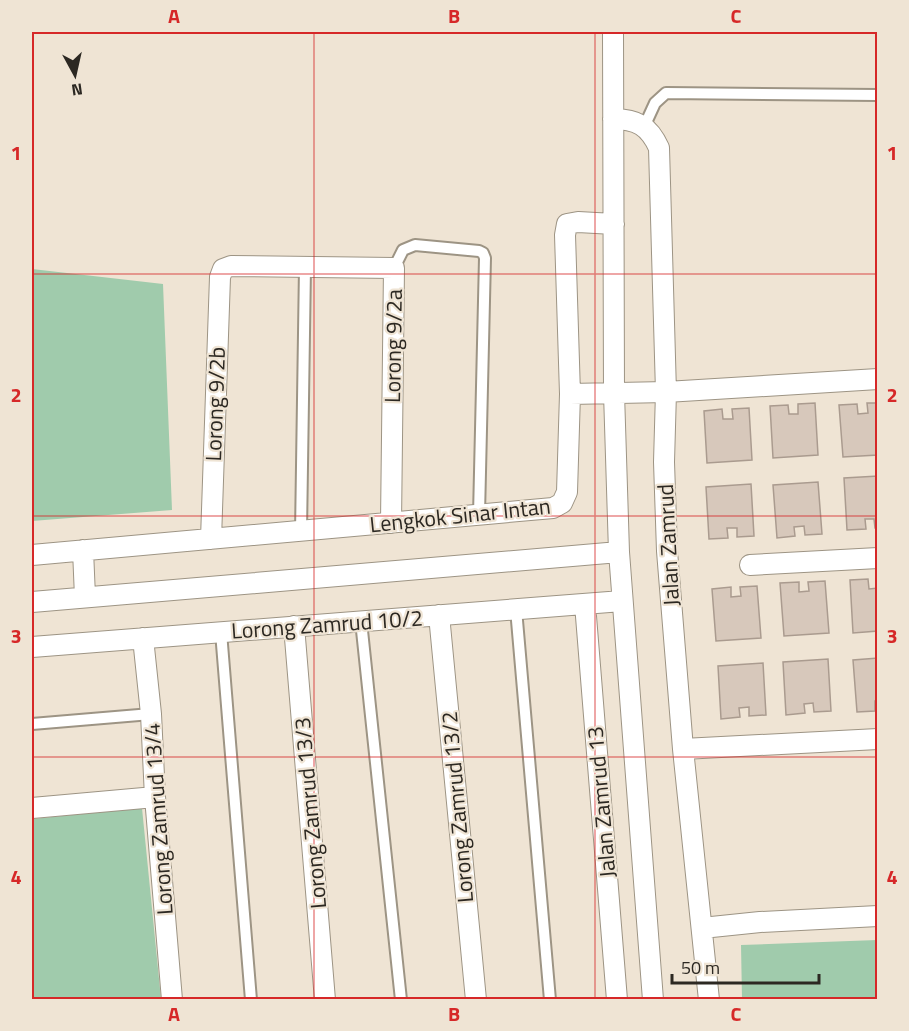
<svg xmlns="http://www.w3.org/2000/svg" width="909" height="1031" font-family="'Titillium Web',sans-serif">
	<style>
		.green { fill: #a0cbac }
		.building { fill: #d7c8bb; stroke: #aa9b8f; stroke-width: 1.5 }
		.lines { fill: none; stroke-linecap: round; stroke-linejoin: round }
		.lane-casing { stroke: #9d9484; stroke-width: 14 }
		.street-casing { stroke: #9d9484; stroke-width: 22 }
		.lane { stroke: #fff; stroke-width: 10 }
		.street { stroke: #fff; stroke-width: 20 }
		.grid { fill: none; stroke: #d62828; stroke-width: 1.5; stroke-opacity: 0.55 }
		.labels { text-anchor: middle; stroke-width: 4.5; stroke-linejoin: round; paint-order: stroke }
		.street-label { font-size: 22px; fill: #2c2822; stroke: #efe4d4 }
		.neatline { fill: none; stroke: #d62828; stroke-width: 2 }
		.grid-label { font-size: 20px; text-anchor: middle; font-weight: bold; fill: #d62828 }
	</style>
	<rect width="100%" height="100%" fill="#efe4d4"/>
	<path class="green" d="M32,269L163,284L172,510L32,521Z
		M142,808L161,999L32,1000V819Z
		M877,940V999H742L741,945Z"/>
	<path class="building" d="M815,403L818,455L773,458L770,406L788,405L789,414H798V404Z
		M867,403H878V455L843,457L839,405L857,404L858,414L868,413Z
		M749,408L752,460L707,463L704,411L722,409L723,419H733L732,409Z
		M878,476V528H875L874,519H865L866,529L847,530L844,478Z
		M818,482L822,534L805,535L804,526L794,527L795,536L777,538L773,485Z
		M751,484L754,536L737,537V528H727L728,538L709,539L706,487Z
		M868,579L869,589L878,588V631L853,633L850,580Z
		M825,581L829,633L784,636L780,583L799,582V592L809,591L808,582Z
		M757,586L761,638L716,641L712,589L731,587V597L741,596L740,587Z
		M878,658V701H875V711L857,712L853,660Z
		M828,659L831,711L814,712L813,703L804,704L805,713L786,715L783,662Z
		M763,663L766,715L749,716V707L739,708L740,717L721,719L718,666Z"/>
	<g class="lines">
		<defs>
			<path id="lane" d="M644,127L655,103L666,93L878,95
				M394,268L403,250L415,245L479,251L483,253L485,258L479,515
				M301,532L305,267
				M516,609L550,1000
				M361,621L401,1000
				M221,632L251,1000
				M32,724L151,714"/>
			<path id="street" d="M613,32L614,393L619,552L653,1000
				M613,119C637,119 649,126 659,148L666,392L664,462L667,551L683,749L709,1000
				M570,394L666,392L878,379
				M211,539L220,277L223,269L231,266L394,268L391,523
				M83,550L85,597
				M32,555L553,508L562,503L567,492L570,394L565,235L567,224L578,222L614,224
				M750,565L878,558
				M32,602L619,552
				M585,604L617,1000
				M439,615L476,1000
				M294,626L325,1000
				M143,638L151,714L155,797L172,1000
				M32,647L622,601
				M683,749L878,739
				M32,808L155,797
				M702,928L760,922L878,916"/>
		</defs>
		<use href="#lane" class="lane-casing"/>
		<use href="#street" class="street-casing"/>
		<use href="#lane" class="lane"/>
		<use href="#street" class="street"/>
	</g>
	<path class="grid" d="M314,32V1000M595,32V1000M32,274H878M32,516H878M32,757H878"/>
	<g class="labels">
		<g class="street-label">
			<text transform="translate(393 346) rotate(-89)" y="8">Lorong 9/2a</text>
			<text transform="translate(215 404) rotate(-88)" y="8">Lorong 9/2b</text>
			<text transform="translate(460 515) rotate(-6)" y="8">Lengkok Sinar Intan</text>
			<text transform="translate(668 545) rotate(-93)" y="8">Jalan Zamrud</text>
			<text transform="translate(327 624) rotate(-4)" y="8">Lorong Zamrud 10/2</text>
			<text transform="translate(601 802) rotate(-95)" y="8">Jalan Zamrud 13</text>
			<text transform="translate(457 807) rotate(-95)" y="8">Lorong Zamrud 13/2</text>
			<text transform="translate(310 813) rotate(-95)" y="8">Lorong Zamrud 13/3</text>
			<text transform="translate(158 819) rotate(-94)" y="8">Lorong Zamrud 13/4</text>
		</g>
	</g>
	<rect width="909" height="1031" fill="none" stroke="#efe4d4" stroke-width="66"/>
	<g transform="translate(75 75) rotate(172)" stroke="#efe4d4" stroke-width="4.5" paint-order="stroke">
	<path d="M0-4.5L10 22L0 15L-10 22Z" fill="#2c2822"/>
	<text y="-9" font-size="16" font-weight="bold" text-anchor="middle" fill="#2c2822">N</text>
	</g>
	<path d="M672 974v9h147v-9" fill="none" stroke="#2c2822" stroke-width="3"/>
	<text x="681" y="974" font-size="18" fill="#2c2822" stroke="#efe4d4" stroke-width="4.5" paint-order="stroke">50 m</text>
	<rect x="33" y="33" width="843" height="965" class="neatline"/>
	<g class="grid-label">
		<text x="174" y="23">A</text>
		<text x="454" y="23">B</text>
		<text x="736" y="23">C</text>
		<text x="16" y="160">1</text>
		<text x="892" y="160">1</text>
		<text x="16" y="402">2</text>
		<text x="892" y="402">2</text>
		<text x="16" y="643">3</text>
		<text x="892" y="643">3</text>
		<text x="16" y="884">4</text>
		<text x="892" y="884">4</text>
		<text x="174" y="1021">A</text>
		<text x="454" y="1021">B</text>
		<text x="736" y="1021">C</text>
	</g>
</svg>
